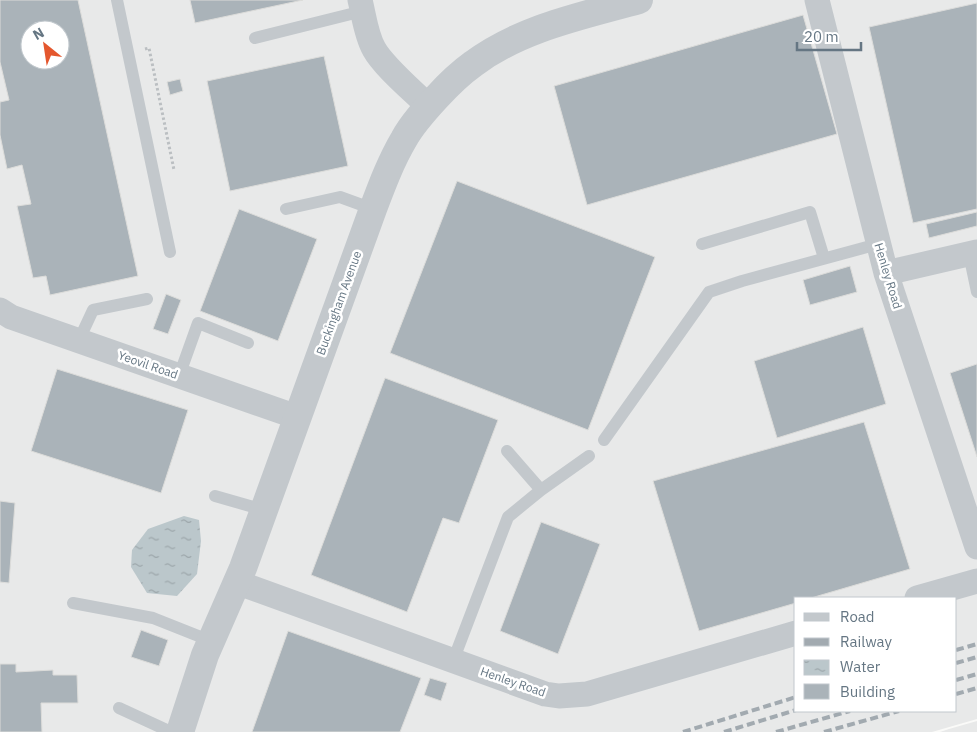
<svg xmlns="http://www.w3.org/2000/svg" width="977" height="732" font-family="'IBM Plex Sans',sans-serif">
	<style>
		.built { fill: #e8e9e9; fill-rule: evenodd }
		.water { fill: url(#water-ripples) }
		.building { fill: #aab3b9; stroke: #dcdcda; fill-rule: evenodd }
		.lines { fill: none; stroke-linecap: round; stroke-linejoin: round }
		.path { stroke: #bbbfc2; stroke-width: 3; stroke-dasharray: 2.5 2.5; stroke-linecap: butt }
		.service { stroke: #c3c8cc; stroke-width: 12 }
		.minor { stroke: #c3c8cc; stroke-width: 25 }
		.tertiary { stroke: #c3c8cc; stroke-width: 28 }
		.rail { stroke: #a2aab0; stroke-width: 4; stroke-dasharray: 8 4; stroke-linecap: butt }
		.labels { text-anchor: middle; stroke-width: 5; stroke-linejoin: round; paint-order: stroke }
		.street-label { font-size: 12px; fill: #657683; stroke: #fff }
	</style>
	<defs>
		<pattern id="water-ripples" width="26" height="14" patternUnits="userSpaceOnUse" patternTransform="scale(1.25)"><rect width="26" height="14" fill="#bbc7cb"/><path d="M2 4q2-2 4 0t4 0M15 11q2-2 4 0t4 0" fill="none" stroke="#9ca6aa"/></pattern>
	</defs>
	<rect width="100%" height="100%" fill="#fafaf8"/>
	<path class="built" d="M0,0H977V719L932,732H0ZM30,30H60V60H30ZM796,598H956V711H796Z
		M977,721V732H940L949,729Z"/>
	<path class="water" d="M184,516L199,520L201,541L197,574L177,596L147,593L131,567L132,550L148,529Z"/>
	<path class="building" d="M0,0H78L138,276L50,295L46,276L33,278L17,206L31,204L22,165L7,169L0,135V102L9,100L0,62ZM30,30H60V60H30Z
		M190,0H303L195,23Z
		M977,3V209L913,223L869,27Z
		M803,15L837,134L587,205L554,86Z
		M324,56L348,166L230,191L207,81Z
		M180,79L183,91L170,95L167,82Z
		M457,181L655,257L588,430L390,353Z
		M239,209L317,239L278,341L200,311Z
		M977,212V226L929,238L926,224Z
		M850,266L857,292L810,305L803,280Z
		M166,294L181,300L168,334L153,329Z
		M863,327L886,404L777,438L754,361Z
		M977,364V457L950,373Z
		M57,369L188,410L161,493L31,451Z
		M385,378L498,420L459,523L443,518L407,612L311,575Z
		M864,422L910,569L811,598H796V603L699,631L653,481Z
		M0,501L15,503L9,583L0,582Z
		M541,522L600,544L558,654L500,631Z
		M141,630L168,640L159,666L131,657Z
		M288,631L421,678L400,732H252Z
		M0,664H16V672L53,670V675H77L78,703H41L42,732H0Z
		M430,678L447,683L441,701L424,695Z"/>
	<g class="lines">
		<path class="path" d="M145,49L149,48L174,170"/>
		<path class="service" d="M117,0L170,252
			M255,38L363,11
			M286,209L340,197L373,209
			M702,244L810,212L824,258
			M969,254L977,292
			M79,340L93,310L147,299
			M179,376L198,323L248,343
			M604,440L709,292L742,281L878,244
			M507,451L541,490
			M215,496L264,510
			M73,603L153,618L211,641
			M453,661L508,517L541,490L589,456
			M119,708L171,732"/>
		<path class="minor" d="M360,0C364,16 366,35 374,49C384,67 413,91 428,106
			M817,0L886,273L977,547
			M886,273L977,252
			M0,310L11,317L297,417
			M236,582L545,694L559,696L587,694L796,633
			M917,598L977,581"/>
		<path class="tertiary" d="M180,732L205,655L243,568L373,209C382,185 391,161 404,139C412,124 425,110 437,97C448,85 459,74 473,64C521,28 582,16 639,0"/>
		<path class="rail" d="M956,650L977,644
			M956,663L977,657
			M956,680L977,674
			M956,694L977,688
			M683,732L796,697
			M724,732L796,710
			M776,732L850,711
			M824,732L899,711"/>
	</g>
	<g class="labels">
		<g class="street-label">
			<text transform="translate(888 276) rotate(73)" y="4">Henley Road</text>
			<text transform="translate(339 303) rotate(-70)" y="4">Buckingham Avenue</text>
			<text transform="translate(148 365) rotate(19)" y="4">Yeovil Road</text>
			<text transform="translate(513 682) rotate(19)" y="4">Henley Road</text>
		</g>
	</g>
	<rect x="794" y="597" width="162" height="115" fill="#ffffff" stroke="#c1c8cd"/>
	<rect x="804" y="613" width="25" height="8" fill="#c3c8cc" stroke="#c1c8cd"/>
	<text x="840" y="622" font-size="15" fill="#657683">Road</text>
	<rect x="804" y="638" width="25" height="8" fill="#a2aab0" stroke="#c1c8cd"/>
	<text x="840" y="647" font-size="15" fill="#657683">Railway</text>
	<rect x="804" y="660" width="25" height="15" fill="url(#water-ripples)" stroke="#c1c8cd"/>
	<text x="840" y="672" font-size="15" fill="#657683">Water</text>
	<rect x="804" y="684" width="25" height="15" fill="#aab3b9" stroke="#c1c8cd"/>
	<text x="840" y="697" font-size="15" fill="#657683">Building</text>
	<g transform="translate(45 45) rotate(330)"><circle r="24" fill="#ffffff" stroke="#c1c8cd"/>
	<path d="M0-4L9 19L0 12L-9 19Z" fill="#e4572e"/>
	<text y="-8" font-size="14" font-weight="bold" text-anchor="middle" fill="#657683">N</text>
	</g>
	<path d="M797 42v8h64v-8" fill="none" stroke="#657683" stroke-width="2.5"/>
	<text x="804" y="42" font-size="15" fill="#657683" stroke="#ffffff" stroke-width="4" paint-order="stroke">20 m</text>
</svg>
